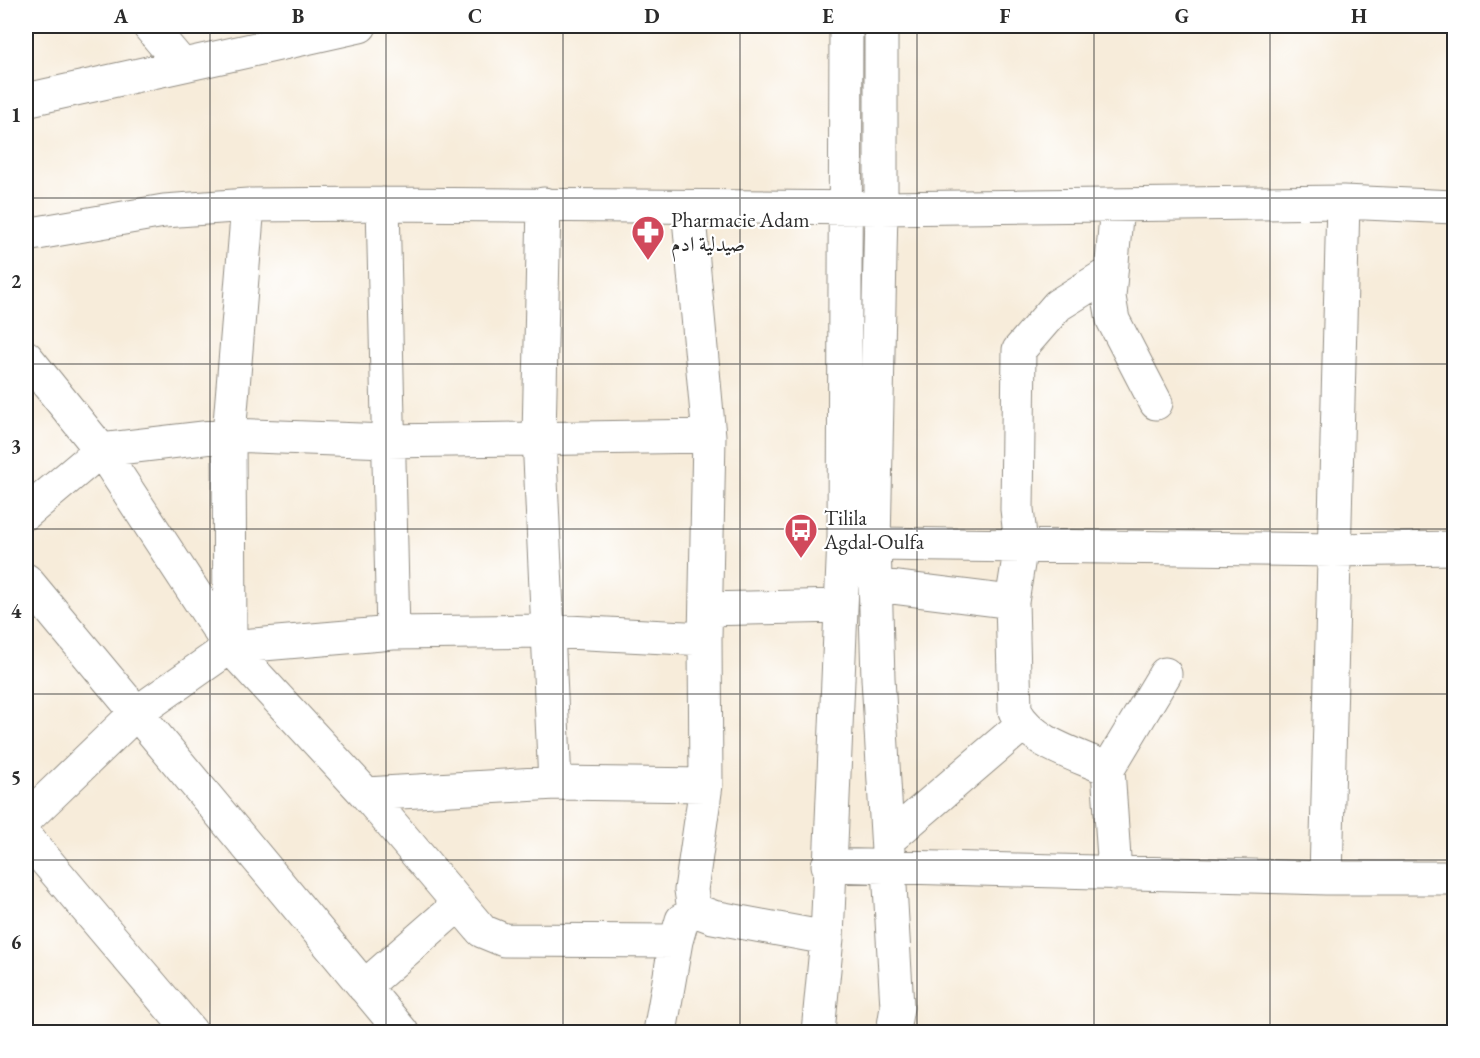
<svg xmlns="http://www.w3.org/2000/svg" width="1480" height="1058" font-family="'EB Garamond',Amiri,serif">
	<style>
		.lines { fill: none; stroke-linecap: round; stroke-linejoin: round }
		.minor-casing { stroke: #918c82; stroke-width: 35 }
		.minor { stroke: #fff; stroke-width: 33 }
		.grid { fill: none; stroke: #2b2b2b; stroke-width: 1.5; stroke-opacity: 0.55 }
		.labels { text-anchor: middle; stroke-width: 4.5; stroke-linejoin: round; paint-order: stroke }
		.poi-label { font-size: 21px; fill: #2b2b2b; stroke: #fff; text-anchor: start }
		.neatline { fill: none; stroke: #2b2b2b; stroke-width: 2 }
		.grid-label { font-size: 20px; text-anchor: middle; font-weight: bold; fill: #2b2b2b }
	</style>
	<rect width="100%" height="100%" fill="#fff"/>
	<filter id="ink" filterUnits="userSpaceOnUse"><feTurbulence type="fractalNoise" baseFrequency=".0167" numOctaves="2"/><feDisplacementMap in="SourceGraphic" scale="12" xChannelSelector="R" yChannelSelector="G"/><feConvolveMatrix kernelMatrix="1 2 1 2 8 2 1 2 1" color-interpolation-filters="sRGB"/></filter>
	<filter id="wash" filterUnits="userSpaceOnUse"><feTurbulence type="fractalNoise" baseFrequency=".008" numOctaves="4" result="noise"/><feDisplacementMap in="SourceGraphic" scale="24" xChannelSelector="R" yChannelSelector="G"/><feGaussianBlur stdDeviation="1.35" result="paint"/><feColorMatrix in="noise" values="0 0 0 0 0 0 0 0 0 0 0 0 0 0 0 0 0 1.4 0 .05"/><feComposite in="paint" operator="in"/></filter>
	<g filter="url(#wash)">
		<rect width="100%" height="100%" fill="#f7ecda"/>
	</g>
	<g filter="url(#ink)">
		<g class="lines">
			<defs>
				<path id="minor" d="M149,26L182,65
					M881,26V208L874,544L878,678L897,1007L893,1032
					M26,100L360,26
					M383,204L393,633
					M544,204L539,437L555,783
					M1117,205L1109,297L1113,320L1156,403
					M688,207L709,436L705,639L706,785
					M26,235L164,211L248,205L383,204L881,208L1343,202L1454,207
					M26,357L101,450L230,647L366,794L555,783L706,785L691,890L694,910L713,917L827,938
					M26,513L101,450L229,435L387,441L709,436
					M874,544L1334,550L1454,548
					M26,580L402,1032
					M875,585L1012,602
					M706,609L841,606
					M230,647L229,435L248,205
					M1108,769C1075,754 1033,744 1015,711L1012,602L1021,545L1017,509L1019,350L1058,305L1111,272
					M366,794L482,931L504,940L676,941
					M26,819L135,714L230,647L393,633L548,631L705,639
					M26,837L191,1032
					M889,839L1022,725
					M828,865L1326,878H1454
					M1115,873L1108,769L1165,674
					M1326,878L1343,202
					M364,987L459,904
					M660,1032L676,941L682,920
					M818,1032L827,938L844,539L846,26"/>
			</defs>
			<use href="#minor" class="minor-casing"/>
			<use href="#minor" class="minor"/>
		</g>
	</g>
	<path class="grid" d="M210,26V1032M386,26V1032M563,26V1032M740,26V1032M917,26V1032M1094,26V1032M1270,26V1032M26,198H1454M26,364H1454M26,529H1454M26,694H1454M26,860H1454"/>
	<defs>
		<symbol id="pharmacy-pin" viewBox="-11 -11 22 30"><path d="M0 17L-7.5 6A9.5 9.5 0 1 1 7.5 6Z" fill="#d1495b" stroke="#fff"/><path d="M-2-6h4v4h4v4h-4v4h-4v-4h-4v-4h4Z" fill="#fff"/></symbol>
		<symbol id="bus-pin" viewBox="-11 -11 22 30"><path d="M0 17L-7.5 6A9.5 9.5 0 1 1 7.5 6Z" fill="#d1495b" stroke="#fff"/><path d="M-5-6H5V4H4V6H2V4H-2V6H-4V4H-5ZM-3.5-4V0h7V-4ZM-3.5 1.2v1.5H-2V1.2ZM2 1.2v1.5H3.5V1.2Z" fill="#fff"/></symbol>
	</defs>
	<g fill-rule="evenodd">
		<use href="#pharmacy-pin" x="629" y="213" width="38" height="52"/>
		<use href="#bus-pin" x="782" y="511" width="38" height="52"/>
	</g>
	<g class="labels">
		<g class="poi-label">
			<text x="671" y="227">Pharmacie Adam<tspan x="671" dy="24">صيدلية ادم</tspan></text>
			<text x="824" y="525">Tilila<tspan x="824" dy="24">Agdal-Oulfa</tspan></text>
		</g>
	</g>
	<rect width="1480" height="1058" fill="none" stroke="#fff" stroke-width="66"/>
	<rect x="33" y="33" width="1414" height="992" class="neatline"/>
	<g class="grid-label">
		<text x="121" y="23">A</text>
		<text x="298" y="23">B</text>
		<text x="475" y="23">C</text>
		<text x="652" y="23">D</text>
		<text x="828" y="23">E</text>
		<text x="1005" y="23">F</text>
		<text x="1182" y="23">G</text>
		<text x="1359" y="23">H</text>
		<text x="16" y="122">1</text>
		<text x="16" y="288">2</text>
		<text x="16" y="453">3</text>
		<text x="16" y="618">4</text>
		<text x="16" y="784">5</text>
		<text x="16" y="949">6</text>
	</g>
</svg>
